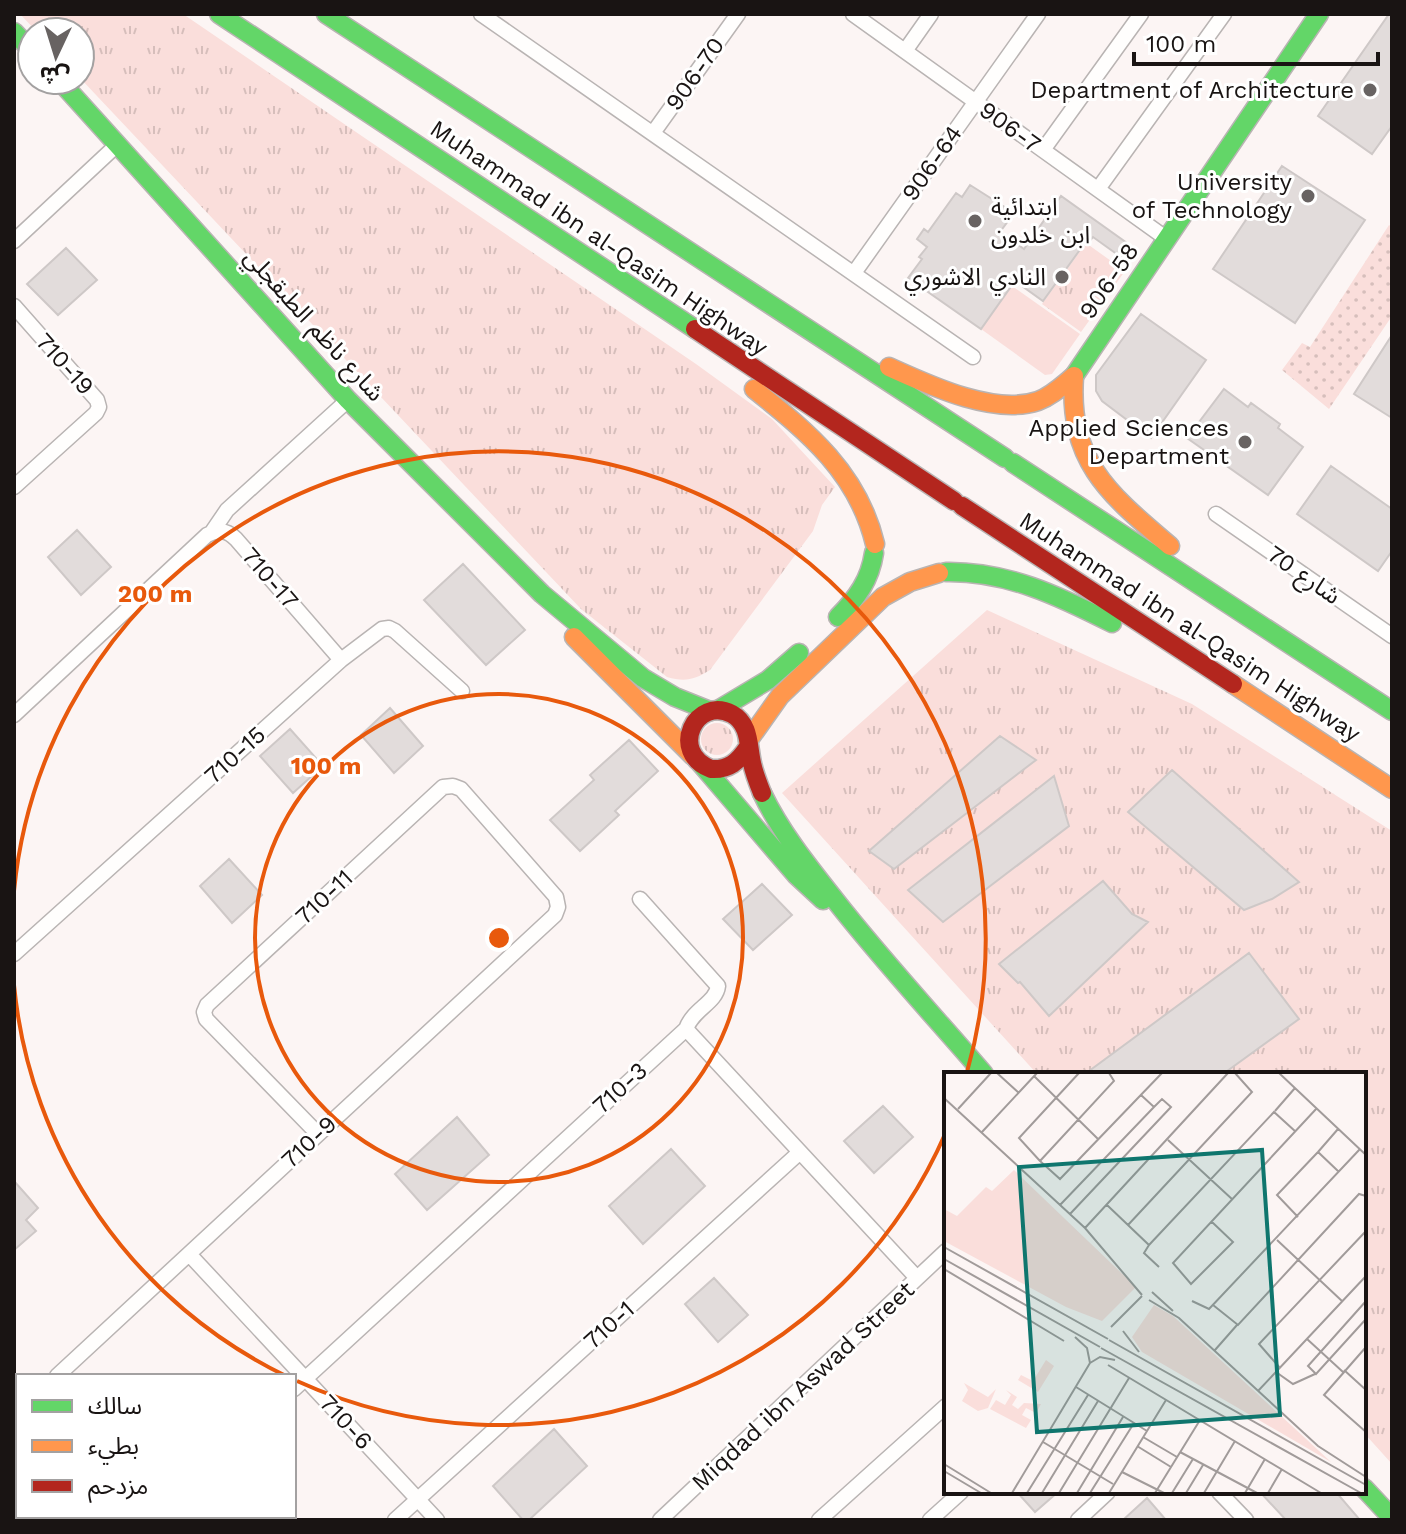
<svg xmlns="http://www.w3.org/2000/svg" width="1406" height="1534" font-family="'Work Sans','Noto Sans Arabic',sans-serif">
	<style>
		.grass { fill: url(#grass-tufts) }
		.park { fill: url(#park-dots) }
		.pitch { fill: #fadedb }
		.building { fill: #e2dcdb; stroke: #cec8c7; stroke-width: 2 }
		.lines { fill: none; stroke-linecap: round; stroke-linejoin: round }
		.street-casing { stroke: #b9b4b3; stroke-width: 17 }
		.fast-casing { stroke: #b9b4b3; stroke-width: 21 }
		.slow-casing { stroke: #b9b4b3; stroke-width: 21 }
		.jam-casing { stroke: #b9b4b3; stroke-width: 21 }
		.street { stroke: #fffefd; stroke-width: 14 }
		.fast { stroke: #63d668; stroke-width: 18 }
		.slow { stroke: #ff974d; stroke-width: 18 }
		.jam { stroke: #b3261e; stroke-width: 18 }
		.ring { fill: none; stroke: #e8590c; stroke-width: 4 }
		.poi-dot { fill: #686362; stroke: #fff; stroke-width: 3 }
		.labels { text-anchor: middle; stroke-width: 6; stroke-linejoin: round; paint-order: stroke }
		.street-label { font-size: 24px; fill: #191413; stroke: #fff }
		.poi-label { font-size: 24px; fill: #191413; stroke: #fff; text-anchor: end }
		.inset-road { fill: none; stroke: #a19b9a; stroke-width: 2 }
		.view { fill: #0f766e; fill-opacity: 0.15; stroke: #0f766e; stroke-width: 4 }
		.inset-edge { fill: none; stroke: #191413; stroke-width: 4 }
		.centre { fill: #e8590c; stroke: #fff; stroke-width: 4 }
		.ring-label { font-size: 24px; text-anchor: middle; font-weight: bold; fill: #e8590c; stroke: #fff; stroke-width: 6; stroke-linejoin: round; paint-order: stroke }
	</style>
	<defs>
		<pattern id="grass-tufts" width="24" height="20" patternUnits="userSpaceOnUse" patternTransform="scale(2)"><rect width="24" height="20" fill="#fadedb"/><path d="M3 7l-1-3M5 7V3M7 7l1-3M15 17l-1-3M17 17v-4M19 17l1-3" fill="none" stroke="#d6bebb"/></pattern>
		<pattern id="park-dots" width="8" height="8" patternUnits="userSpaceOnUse" patternTransform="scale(2)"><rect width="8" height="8" fill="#fadedb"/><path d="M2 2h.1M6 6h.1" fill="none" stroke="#d6bebb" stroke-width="1.8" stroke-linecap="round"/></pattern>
	</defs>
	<rect width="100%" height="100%" fill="#fcf5f4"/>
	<path class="grass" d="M20,14H183L696,364L772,419L835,487L822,505L813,531L710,670C694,680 685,682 667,677L581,609L80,78V32H37Z
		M1086,243L1125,271L1081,332L1042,304Z
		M987,610L1192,704L1392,831V1464L1364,1433V1074H1037L782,793Z
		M701 739a16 16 0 1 1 32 0a16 16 0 1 1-32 0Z"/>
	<path class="park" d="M1389,225L1392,227V316L1329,409L1282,370L1302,343L1310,347Z"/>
	<path class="pitch" d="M1012,286L1080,334L1052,374L1045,375L981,329Z"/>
	<path class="building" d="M1389,14H1392V126L1372,154L1318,116Z
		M1282,166L1365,220L1295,323L1213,269Z
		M970,185L1014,213L1000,232L1024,249L1061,196L1134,248L1125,260L1093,237L1089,242L1087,240L1043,301L1015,281L981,329L908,278L922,259L919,257L927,247L917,239L924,229L928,232L956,193L962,197Z
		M66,248L97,280L58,315L27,284Z
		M1141,314L1206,360L1151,438L1102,401L1096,391V375Z
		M1392,335V418L1354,394Z
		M1224,389L1248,407L1251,403L1280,424L1278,428L1303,447L1268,495L1187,438Z
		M1331,466L1392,509V551L1378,571L1297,514Z
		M77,530L111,567L81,595L48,557Z
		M463,564L525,630L486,665L424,600Z
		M390,708L423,746L394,773L361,735Z
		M290,729L323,766L293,793L260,756Z
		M1000,736L1036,760L894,869L869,851Z
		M629,740L658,771L615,811L619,815L580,851L550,820L594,780L590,775Z
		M1172,770L1299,882L1272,899L1244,910L1128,812Z
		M1054,776L1069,826L943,922L908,890Z
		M229,859L262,895L232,923L200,886Z
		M1103,881L1132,914L1148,922L1049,1016L1020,982L1018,983L999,964Z
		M762,884L792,915L753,950L723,919Z
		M1249,953L1299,1019L1223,1074H1085Z
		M883,1106L913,1137L874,1173L844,1141Z
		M457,1117L489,1155L427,1210L395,1174Z
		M671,1149L705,1186L643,1244L609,1206Z
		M14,1181L38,1208L26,1220L36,1231L14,1250Z
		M714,1278L748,1315L718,1342L685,1304Z
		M554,1429L587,1466L529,1520H523L493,1486Z
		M1017,1492H1058L1035,1512Z
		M1260,1492H1336L1360,1520H1286Z
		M1147,1498L1166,1520H1123Z"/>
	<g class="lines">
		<defs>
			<path id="street" d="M481,14L973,357
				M853,14L1167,239
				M905,51L931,14
				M653,133L738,14
				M1043,150L1141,14
				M1098,189L1224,14
				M14,241L118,144
				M854,273L1038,14
				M14,306L97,400L99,407L96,413L14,487
				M1216,514L1392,636
				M212,532L227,510L348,400
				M14,715L207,535C218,529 227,530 236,539L341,660
				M640,899L718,986C716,1003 693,1009 686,1029
				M14,954L341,660L382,629L389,628L395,631L462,691
				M189,1254L437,1520
				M57,1376L555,915L558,907L556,897L461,789L453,786L443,787L207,1005L204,1012L206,1019L318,1134
				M294,1389L686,1029L917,1278
				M14,1416L18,1412
				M1219,1492L1246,1520
				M155,1520L159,1516
				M395,1520L800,1152
				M660,1520L946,1251
				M819,1520L946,1406
				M930,1520L961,1492
				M1078,1520L1108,1492"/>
			<path id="fast" d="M219,14L695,329
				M326,14L1005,458
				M14,32L32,51
				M59,80L348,400L542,594L643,678L675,697L710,711
				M1074,376L1319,14
				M1013,463L1392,711
				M946,572C1007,571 1059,596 1112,623
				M838,617C857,598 870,580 874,553
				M718,710L768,680L799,653
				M701,764L796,875L823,900
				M762,793C780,831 808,866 835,900C882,960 934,1016 984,1074
				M1364,1488L1392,1518"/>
			<path id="slow" d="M889,367C929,385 994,416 1038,401C1052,396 1063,385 1074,376
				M1074,376C1068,462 1109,494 1170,546
				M754,389C809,433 858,473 875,544
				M574,637L693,756
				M1233,684L1392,789
				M748,741L780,696L883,597L910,582L939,573"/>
			<path id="jam" d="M695,329L954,501
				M962,506L1233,684
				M748,747C738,762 729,770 711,769C668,752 696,695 732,714C750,724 748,745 752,763C754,773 758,783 762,793"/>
		</defs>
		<use href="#street" class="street-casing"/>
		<use href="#fast" class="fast-casing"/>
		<use href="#slow" class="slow-casing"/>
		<use href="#jam" class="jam-casing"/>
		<use href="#street" class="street"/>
		<use href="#fast" class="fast"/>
		<use href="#slow" class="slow"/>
		<use href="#jam" class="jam"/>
	</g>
	<g class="ring">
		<circle cx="499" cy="938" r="244"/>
		<path d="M946 1132A487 487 0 0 1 297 1381M286 1376A487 487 0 0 1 14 985M14 891A487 487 0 1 1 967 1072"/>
	</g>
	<g class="poi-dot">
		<circle cx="1370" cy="90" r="8"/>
		<circle cx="1308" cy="196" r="8"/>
		<circle cx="975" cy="221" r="8"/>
		<circle cx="1062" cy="277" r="8"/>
		<circle cx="1245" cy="442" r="8"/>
	</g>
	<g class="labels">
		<g class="street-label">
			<text transform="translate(695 74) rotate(-55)" y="8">906-70</text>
			<text transform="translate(1010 127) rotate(36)" y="8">906-7</text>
			<text transform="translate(932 163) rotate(-55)" y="8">906-64</text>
			<text transform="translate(599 238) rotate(34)" y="8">Muhammad ibn al-Qasim Highway</text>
			<text transform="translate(1109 281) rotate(-56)" y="8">906-58</text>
			<text transform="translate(314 325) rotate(48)" y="8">شارع ناظم الطبقجلي</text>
			<text transform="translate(65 364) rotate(48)" y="8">710-19</text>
			<text transform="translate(1304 575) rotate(35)" y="8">شارع 70</text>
			<text transform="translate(270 578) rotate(49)" y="8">710-17</text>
			<text transform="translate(1190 627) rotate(33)" y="8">Muhammad ibn al-Qasim Highway</text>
			<text transform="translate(235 755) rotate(-42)" y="8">710-15</text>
			<text transform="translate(324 897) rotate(-43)" y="8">710-11</text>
			<text transform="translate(620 1088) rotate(-42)" y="8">710-3</text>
			<text transform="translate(309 1142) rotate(-43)" y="8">710-9</text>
			<text transform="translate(609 1325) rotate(-42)" y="8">710-1</text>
			<text transform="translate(803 1386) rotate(-43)" y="8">Miqdad ibn Aswad Street</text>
			<text transform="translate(346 1422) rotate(47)" y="8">710-6</text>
		</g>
		<g class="poi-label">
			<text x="1354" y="98">Department of Architecture</text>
			<text x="1292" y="190">University<tspan x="1292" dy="28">of Technology</tspan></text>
			<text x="991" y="215" text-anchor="start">ابتدائية<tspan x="991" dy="28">ابن خلدون</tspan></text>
			<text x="1046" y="285">النادي الاشوري</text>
			<text x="1229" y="436">Applied Sciences<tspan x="1229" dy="28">Department</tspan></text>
		</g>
	</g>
	<g transform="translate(944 1072)">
		<rect width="422" height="422" fill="#fcf5f4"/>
		<path d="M70,98L192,215L158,249L122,235L0,169V137L13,144L42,115L48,119ZM210,233L229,244L387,390L198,280L188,265Z" fill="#fadedb"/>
		<path d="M102,288L110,294L94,320L74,308L77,303L89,309ZM20,311L44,325L52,317L44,336L34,339L18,329L24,318ZM62,318L73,325L68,333L74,337L80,331L97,332L92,341L82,336L78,343L87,348L82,356L46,337L52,328L61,333L67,323Z" fill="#fadedb"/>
		<path class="inset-road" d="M53,1L75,21M165,1L170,9L96,89L116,107L218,1M335,1L422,83M90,4L155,68M0,26L141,156L198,223M14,37L47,1M331,39L351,16M38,60L93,1M224,68L289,128M374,80L394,57M96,89L75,66L135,1M116,133L210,35L197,23M163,133L205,173L330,40L352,60M126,142L227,35L218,27L210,35M354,145L333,123L374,80L395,100M268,150L289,170L247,212L229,191L373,36M184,153L308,20L291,1M141,156L284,1M333,168L398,229M205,173L200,181L215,195M0,175L164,267M0,187L156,275M0,197L120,269M208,220L229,239M205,228L235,246L374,374L422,405M248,229L265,237L416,77M422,229L364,294L372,302L422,247M269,233L294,253L415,122L422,124M167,255L198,224M179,259L195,280M131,265L143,276L146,291M363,267L399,300M165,268L422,413M422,275L380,323L422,360M157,276L417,421M271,278L293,253M146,291L156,285L171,288M164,293L377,421M336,296L315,272L422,159M400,298L422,318M332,300L349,312L371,302M132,315L203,359M314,319L422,204M199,365L233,385M99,370L169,412M193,374L227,395M236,380L313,421M0,392L47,421M0,399L37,421M178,400L220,421M68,421L146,291M83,421L144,323M98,421L154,329M115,421L185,306M133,421L179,345M146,421L190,351M165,421L222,328M211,421L256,348M228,421L249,387M242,421L259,393M260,421L291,369M301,421L321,387M324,421L338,397"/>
		<path class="view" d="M318,78L336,343L93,360L75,95Z"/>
		<rect width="422" height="422" class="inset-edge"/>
	</g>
	<circle cx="499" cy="938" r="12" class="centre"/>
	<g class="ring-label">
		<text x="155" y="602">200 m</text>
		<text x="326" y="774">100 m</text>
	</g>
	<rect width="1406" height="1534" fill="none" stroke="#191413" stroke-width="32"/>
	<rect x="16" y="1374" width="280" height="144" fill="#ffffff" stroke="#a3a1a1" stroke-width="2"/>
	<rect x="32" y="1400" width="40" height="12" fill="#63d668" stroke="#a3a1a1" stroke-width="2"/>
	<text x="88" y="1414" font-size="24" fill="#191413">سالك</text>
	<rect x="32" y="1440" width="40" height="12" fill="#ff974d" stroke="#a3a1a1" stroke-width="2"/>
	<text x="88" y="1454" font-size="24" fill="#191413">بطيء</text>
	<rect x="32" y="1480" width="40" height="12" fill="#b3261e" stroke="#a3a1a1" stroke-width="2"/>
	<text x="88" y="1494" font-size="24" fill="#191413">مزدحم</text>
	<g transform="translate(56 56) rotate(184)"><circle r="38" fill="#ffffff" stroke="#a3a1a1" stroke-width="2"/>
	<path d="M0-6L14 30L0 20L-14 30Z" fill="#686362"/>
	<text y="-12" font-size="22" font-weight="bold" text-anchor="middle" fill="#191413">ش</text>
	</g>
	<path d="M1134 52v12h244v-12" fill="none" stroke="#191413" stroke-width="4"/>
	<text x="1146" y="52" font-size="24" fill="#191413" stroke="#ffffff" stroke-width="6" paint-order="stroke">100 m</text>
</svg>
